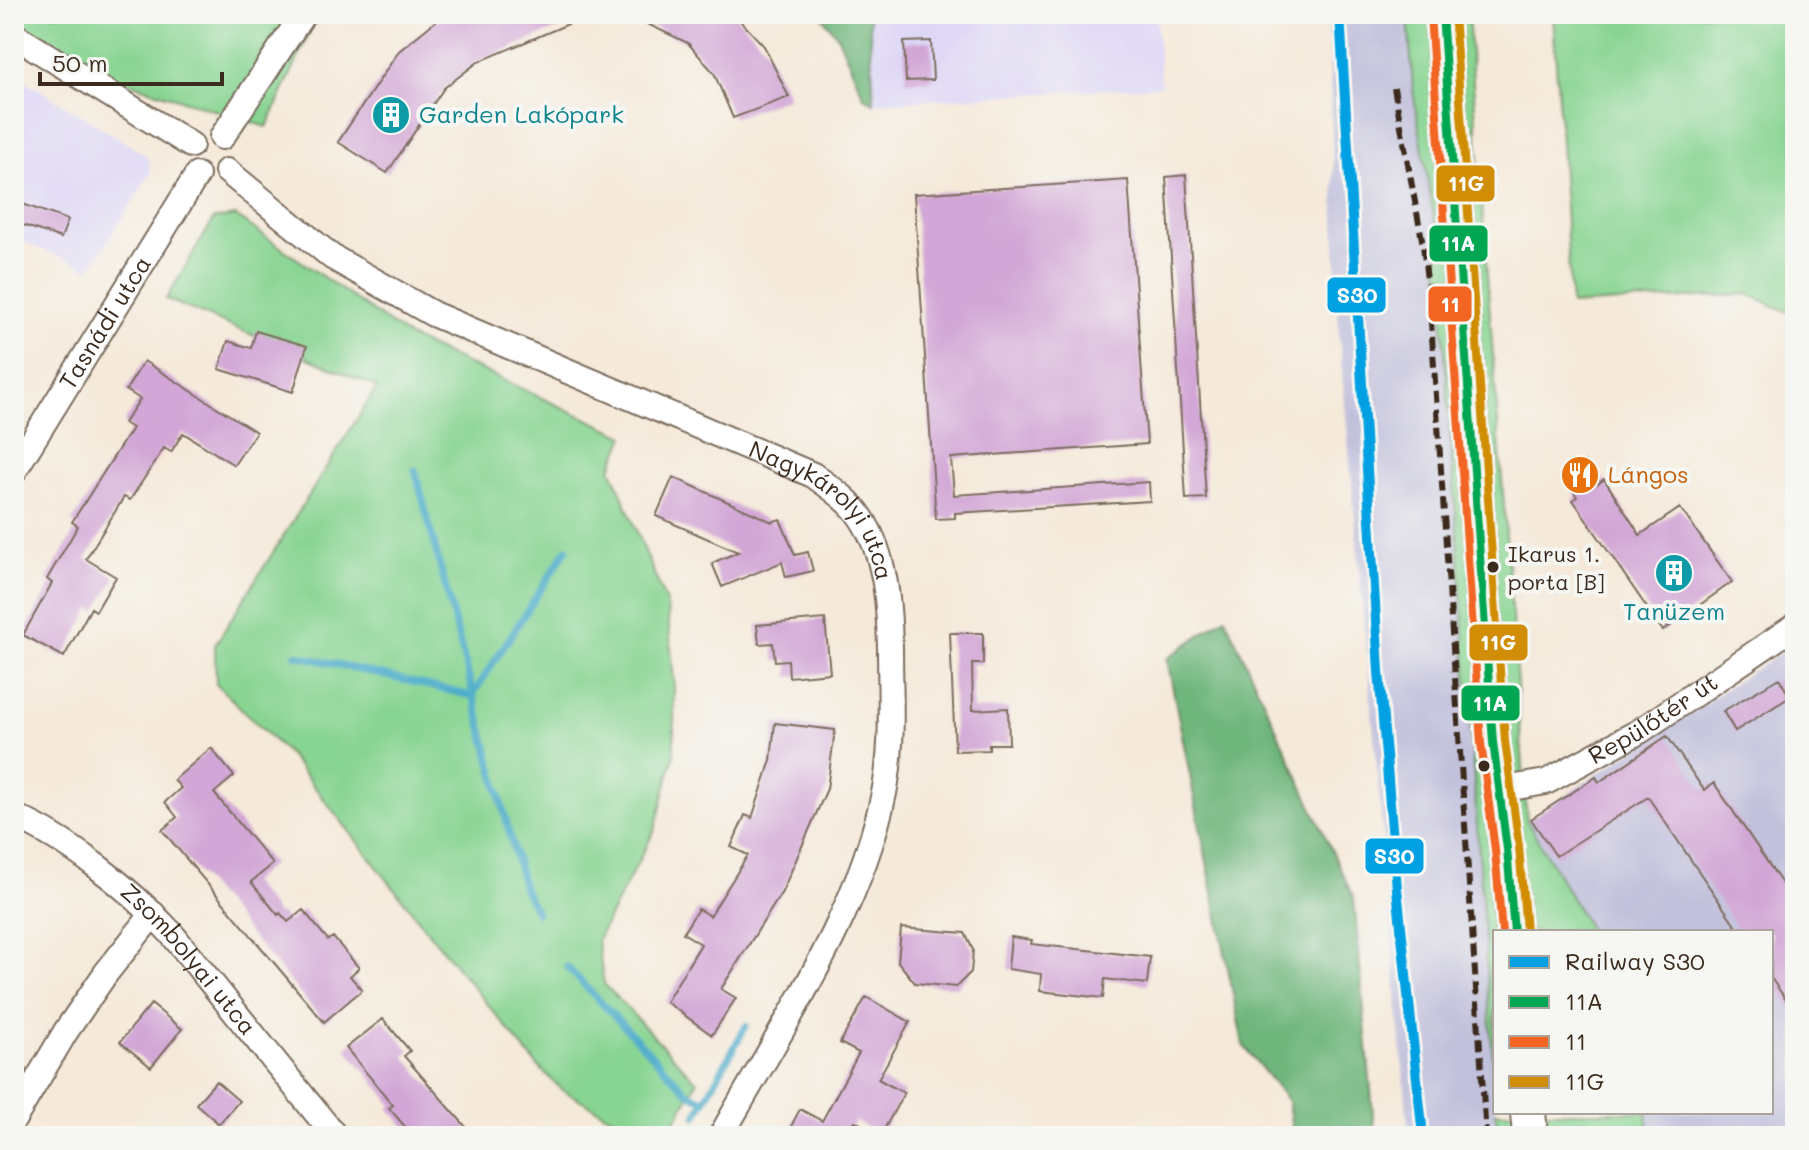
<svg xmlns="http://www.w3.org/2000/svg" width="1809" height="1150" font-family="Mali,sans-serif">
	<style>
		.built { fill: #ddd5f6 }
		.industrial { fill: #c2c1dc }
		.green { fill: #88d492; stroke: #627f58; stroke-width: 2 }
		.forest { fill: #6eb67c; stroke: #54704d; stroke-width: 2 }
		.lines { fill: none; stroke-linecap: round; stroke-linejoin: round }
		.stream { stroke: #4aabc9; stroke-width: 7 }
		.building { fill: #d2a6d6 }
		.street-casing { stroke: #7c6d5f; stroke-width: 28 }
		.secondary-casing { stroke: #7c6d5f; stroke-width: 38 }
		.street { stroke: #fff; stroke-width: 24 }
		.secondary { stroke: #fff; stroke-width: 34 }
		.rail { stroke: #3b2a1e; stroke-width: 6; stroke-dasharray: 12 6; stroke-linecap: butt }
		.bus-1-casing { stroke: #f6f6f2; stroke-width: 14 }
		.bus-2-casing { stroke: #f6f6f2; stroke-width: 14 }
		.bus-3-casing { stroke: #f6f6f2; stroke-width: 14 }
		.bus-1 { stroke: #00a651; stroke-width: 8 }
		.bus-2 { stroke: #f26522; stroke-width: 8 }
		.bus-3 { stroke: #d18d06; stroke-width: 8 }
		.rail-1-casing { stroke: #f6f6f2; stroke-width: 16 }
		.rail-1 { stroke: #00a0e3; stroke-width: 10 }
		.bus-dot { fill: #3b2a1e; stroke: #f6f6f2; stroke-width: 3 }
		.labels { text-anchor: middle; stroke-width: 8; stroke-linejoin: round; paint-order: stroke }
		.bus-label { font-size: 22px; fill: #3b2a1e; stroke: #f6f6f2; text-anchor: start }
		.culture-label { font-size: 24px; fill: #0d838f; stroke: #f6f6f2; text-anchor: start }
		.street-label { font-size: 24px; fill: #3b2a1e; stroke: #f6f6f2 }
		.food-label { font-size: 24px; fill: #c56008; stroke: #f6f6f2; text-anchor: start }
		.line-badge { stroke: #f6f6f2; stroke-width: 3 }
		.badge-label { font-size: 22px; text-anchor: middle; font-weight: bold; fill: #fff }
	</style>
	<rect width="100%" height="100%" fill="#f6f6f2"/>
	<filter id="ink" filterUnits="userSpaceOnUse"><feTurbulence type="fractalNoise" baseFrequency=".0125" numOctaves="2"/><feDisplacementMap in="SourceGraphic" scale="16" xChannelSelector="R" yChannelSelector="G"/><feConvolveMatrix kernelMatrix="1 2 1 2 8 2 1 2 1" color-interpolation-filters="sRGB"/></filter>
	<filter id="wash" filterUnits="userSpaceOnUse"><feTurbulence type="fractalNoise" baseFrequency=".006" numOctaves="4" result="noise"/><feDisplacementMap in="SourceGraphic" scale="32" xChannelSelector="R" yChannelSelector="G"/><feGaussianBlur stdDeviation="1.8" result="paint"/><feColorMatrix in="noise" values="0 0 0 0 0 0 0 0 0 0 0 0 0 0 0 0 0 1.4 0 .05"/><feComposite in="paint" operator="in"/></filter>
	<g filter="url(#wash)">
		<rect width="100%" height="100%" fill="#f5e9d9"/>
		<path class="built" d="M869,14H1156L1161,86L874,103Z
			M14,74L147,156L151,173L90,269L14,238Z"/>
		<path class="industrial" d="M1328,14H1408L1413,90L1437,236L1498,1136H1409L1339,336Z
			M1795,643V1136H1649L1647,1112H1771V932H1591L1527,821Z"/>
		<path class="green" d="M14,14H318L267,127L14,46Z
			M1408,14H1468L1527,821L1591,932H1495V1092L1437,236L1413,90Z
			M1553,14H1795V315L1748,294L1571,305Z
			M236,216L409,337L625,436L611,468L667,605L674,681V755L655,830L597,940L604,984L697,1082L667,1136H645L561,1089L537,1065L430,934L290,756L216,684L215,645L377,387L166,299L214,219Z
			M1496,1112H1647L1649,1136H1498Z"/>
		<path class="forest" d="M820,14H869L874,103L864,97L838,37Z
			M1225,617L1354,899L1375,1136H1293L1288,1101L1243,1045L1167,659Z"/>
		<g class="lines">
			<path class="stream" d="M415,470L524,889L537,913
				M296,655L472,696
				M472,696L567,549
				M567,967L687,1092L705,1101
				M696,1116L746,1026"/>
		</g>
		<g id="blocks">
			<path class="building" d="M451,14H592L478,62L444,88L387,173L338,142L399,51L437,20Z
				M626,14H734L764,46L789,97L733,118L714,73L688,43Z
				M931,41L933,80L906,81L904,42Z
				M1186,175L1206,498L1186,499L1166,177Z
				M1128,180L1147,444L951,458L954,495L1149,482L1150,501L955,513V518L936,519L914,194Z
				M14,201L68,220L61,238L14,222Z
				M256,331L307,346L293,392L219,369L228,341L251,348Z
				M144,361L256,432L234,465L183,433L171,452L164,448L130,500L124,497L86,559L116,577L96,611L91,608L64,657L23,635L52,583L47,579L78,526L72,522L132,428L124,423L140,399L126,390Z
				M1585,462L1598,484L1604,479L1640,535L1680,508L1732,582L1663,631L1573,500L1577,497L1564,475Z
				M673,477L772,522L780,519L795,555L808,552L813,571L786,577L782,562L722,587L712,563L738,552L656,516Z
				M825,619L830,673L789,677L788,660L775,661L773,643L759,644L757,625Z
				M950,633H983V664H972L973,710L1008,708L1009,744H989V750L955,751Z
				M1779,678L1790,697L1735,731L1723,711Z
				M775,723L835,730L827,789L782,892L721,989L736,998L712,1035L666,1002L701,944L683,933L698,909L710,916L748,855L731,847L745,815L752,818L771,760Z
				M1667,736L1704,790L1714,783L1795,903V1013L1771,978V932H1740L1648,797L1556,856L1531,819L1596,777L1599,782Z
				M211,748L234,776L214,793L273,864L251,882L278,915L280,913L288,922L303,910L328,940L333,937L359,968L350,976L362,990L324,1022L162,830L177,817L165,802L181,788L174,780Z
				M901,928L965,933L973,950L971,972L956,987L915,983L898,962Z
				M1011,937L1032,940L1031,944L1150,957L1147,984L1105,979L1103,998L1040,991L1041,974L1008,969Z
				M866,997L910,1022L878,1079L904,1093L881,1135L855,1121L848,1134L851,1136H786L800,1109L822,1121L859,1053L840,1043Z
				M151,1004L182,1029L151,1067L120,1042Z
				M383,1019L410,1051L404,1056L474,1136H413L389,1108L393,1105L346,1048Z
				M216,1081L239,1101L219,1124L196,1104Z"/>
		</g>
	</g>
	<g filter="url(#ink)">
		<use href="#blocks" fill-opacity="0" stroke="#7c6d5f" stroke-width="2"/>
		<g class="lines">
			<defs>
				<g id="street">
					<path d="M14,35L191,145"/>
					<path d="M222,137L303,14"/>
					<path id="s1" d="M227,171L332,257L433,314L813,475C831,488 850,500 862,519C886,556 889,605 890,648C890,696 894,745 884,793C859,915 781,1028 721,1136"/>
					<path id="s2" d="M14,471L197,175"/>
					<path id="s3" d="M1499,790L1546,782L1640,731L1795,626"/>
					<path id="s4" d="M14,816C69,840 130,889 171,933L335,1136"/>
					<path d="M14,1119L66,1031L106,973L153,914"/>
				</g>
				<path id="secondary" d="M1442,14L1493,742L1507,849L1514,932
					M1528,1112L1530,1136"/>
			</defs>
			<use href="#street" class="street-casing"/>
			<use href="#secondary" class="secondary-casing"/>
			<use href="#street" class="street"/>
			<use href="#secondary" class="secondary"/>
			<path class="rail" d="M1394,88L1423,245L1430,307L1486,1136"/>
			<defs>
				<path id="bus-1" d="M1442,14L1493,742L1507,849L1514,932"/>
				<path id="bus-2" d="M1430,15L1481,743L1495,850L1502,932"/>
				<path id="bus-3" d="M1454,14L1505,741L1519,847L1526,931"/>
			</defs>
			<use href="#bus-1" class="bus-1-casing"/>
			<use href="#bus-2" class="bus-2-casing"/>
			<use href="#bus-3" class="bus-3-casing"/>
			<use href="#bus-1" class="bus-1"/>
			<use href="#bus-2" class="bus-2"/>
			<use href="#bus-3" class="bus-3"/>
			<defs>
				<path id="rail-1" d="M1340,14L1379,671L1397,889L1423,1136"/>
			</defs>
			<use href="#rail-1" class="rail-1-casing"/>
			<use href="#rail-1" class="rail-1"/>
		</g>
	</g>
	<defs>
		<symbol id="building-disc" viewBox="-11 -11 22 22"><circle r="9.5" fill="#0f9aa8" stroke="#f6f6f2"/><path d="M-4-6H4V6H1V3H-1V6H-4ZM-2.5-4.3h1.7v1.8h-1.7ZM.8-4.3h1.7v1.8H.8ZM-2.5-1h1.7V.8h-1.7ZM.8-1h1.7V.8H.8Z" fill="#fff"/></symbol>
		<symbol id="restaurant-disc" viewBox="-11 -11 22 22"><circle r="9.5" fill="#e8710a" stroke="#f6f6f2"/><path d="M-5-6h1v4h1v-4h1v4h1v-4h1v5L-1.5 .5V6h-2V.5L-5-1ZM5-6V6H3V1.5H1.5Q1.5-4 5-6Z" fill="#fff"/></symbol>
	</defs>
	<g fill-rule="evenodd">
		<use href="#building-disc" x="369" y="93" width="44" height="44"/>
		<use href="#restaurant-disc" x="1558" y="453" width="44" height="44"/>
		<use href="#building-disc" x="1652" y="551" width="44" height="44"/>
	</g>
	<g class="bus-dot">
		<circle cx="1493" cy="567" r="7"/>
		<circle cx="1484" cy="766" r="7"/>
	</g>
	<g class="labels">
		<g class="bus-label">
			<text x="1508" y="562">Ikarus 1.<tspan x="1508" dy="28">porta [B]</tspan></text>
		</g>
		<g class="culture-label">
			<text x="419" y="123">Garden Lakópark</text>
			<text x="1674" y="620" text-anchor="middle">Tanüzem</text>
		</g>
		<g class="street-label">
			<text dy="8" stroke="none"><textPath href="#s2" startOffset="174">Tasnádi utca</textPath></text>
			<text dy="8" stroke="none"><textPath href="#s1" startOffset="696">Nagykárolyi utca</textPath></text>
			<text dy="8" stroke="none"><textPath href="#s3" startOffset="172">Repülőtér út</textPath></text>
			<text dy="8" stroke="none"><textPath href="#s4" startOffset="228">Zsombolyai utca</textPath></text>
		</g>
		<g class="food-label">
			<text x="1608" y="483">Lángos</text>
		</g>
	</g>
	<g class="line-badge">
		<rect x="1435" y="164" width="61" height="39" rx="8" fill="#d18d06"/>
		<rect x="1428" y="224" width="61" height="39" rx="8" fill="#00a651"/>
		<rect x="1326" y="276" width="61" height="38" rx="8" fill="#00a0e3"/>
		<rect x="1427" y="285" width="46" height="38" rx="8" fill="#f26522"/>
		<rect x="1468" y="623" width="61" height="39" rx="8" fill="#d18d06"/>
		<rect x="1460" y="684" width="61" height="38" rx="8" fill="#00a651"/>
		<rect x="1364" y="837" width="61" height="38" rx="8" fill="#00a0e3"/>
	</g>
	<g class="badge-label">
		<text x="1466" y="191">11G</text>
		<text x="1458" y="251">11A</text>
		<text x="1357" y="303">S30</text>
		<text x="1450" y="312">11</text>
		<text x="1498" y="650">11G</text>
		<text x="1490" y="711">11A</text>
		<text x="1394" y="864">S30</text>
	</g>
	<rect width="1809" height="1150" fill="none" stroke="#f6f6f2" stroke-width="48"/>
	<rect x="1493" y="930" width="280" height="184" fill="#f6f6f2" stroke="#aba49d" stroke-width="2"/>
	<rect x="1509" y="956" width="40" height="12" fill="#00a0e3" stroke="#aba49d" stroke-width="2"/>
	<text x="1565" y="970" font-size="24" fill="#3b2a1e">Railway S30</text>
	<rect x="1509" y="996" width="40" height="12" fill="#00a651" stroke="#aba49d" stroke-width="2"/>
	<text x="1565" y="1010" font-size="24" fill="#3b2a1e">11A</text>
	<rect x="1509" y="1036" width="40" height="12" fill="#f26522" stroke="#aba49d" stroke-width="2"/>
	<text x="1565" y="1050" font-size="24" fill="#3b2a1e">11</text>
	<rect x="1509" y="1076" width="40" height="12" fill="#d18d06" stroke="#aba49d" stroke-width="2"/>
	<text x="1565" y="1090" font-size="24" fill="#3b2a1e">11G</text>
	<path d="M40 72v12h182v-12" fill="none" stroke="#3b2a1e" stroke-width="4"/>
	<text x="52" y="72" font-size="24" fill="#3b2a1e" stroke="#f6f6f2" stroke-width="6" paint-order="stroke">50 m</text>
</svg>
